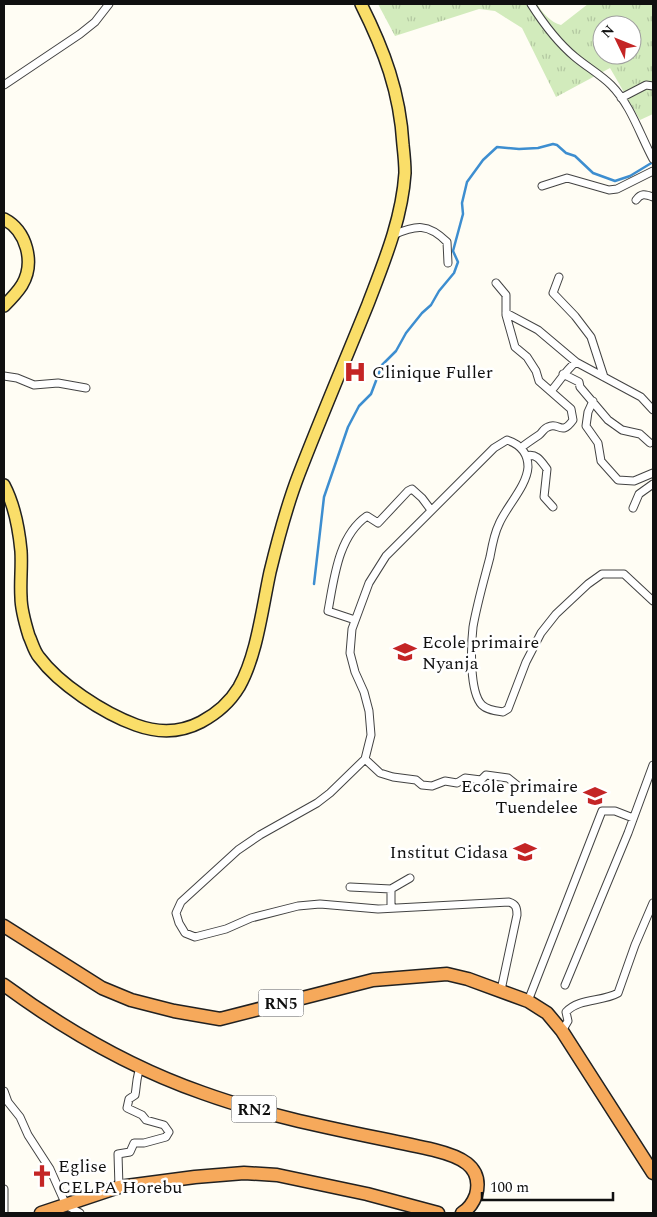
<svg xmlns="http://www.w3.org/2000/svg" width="657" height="1217" font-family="Spectral,serif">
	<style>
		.grass { fill: url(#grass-tufts); fill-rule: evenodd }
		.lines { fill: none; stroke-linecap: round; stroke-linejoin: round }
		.stream { stroke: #3d8ed0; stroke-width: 2.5 }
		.street-casing { stroke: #434343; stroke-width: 9 }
		.primary-casing { stroke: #212121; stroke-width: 14 }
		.highway-casing { stroke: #212121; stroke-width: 15 }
		.street { stroke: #fff; stroke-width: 7 }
		.primary { stroke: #fade69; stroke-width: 11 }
		.highway { stroke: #f6a95b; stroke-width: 12 }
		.labels { text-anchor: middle; stroke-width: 5; stroke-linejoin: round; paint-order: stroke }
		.shield { fill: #fff; stroke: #585858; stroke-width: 1 }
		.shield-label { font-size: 16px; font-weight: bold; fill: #101010 }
		.poi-label { font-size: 18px; fill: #101010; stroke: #fff; text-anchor: start }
	</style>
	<defs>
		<pattern id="grass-tufts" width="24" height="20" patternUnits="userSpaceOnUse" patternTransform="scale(1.25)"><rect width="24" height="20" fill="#d2ebbc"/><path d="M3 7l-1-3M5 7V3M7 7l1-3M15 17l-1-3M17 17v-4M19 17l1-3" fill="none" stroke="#b3c8a1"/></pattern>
	</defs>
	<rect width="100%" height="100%" fill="#fffdf4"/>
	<path class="grass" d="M378,4H537C542,12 551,23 561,25L588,4H653V114L640,120L610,68L556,97L522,28L495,11L479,9L395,36ZM602,25H632V55H602Z"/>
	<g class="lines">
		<path class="stream" d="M314,584L324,497L348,427L359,406L371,394L382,365L396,351L406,333L422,313L431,305L439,291L454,273L458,262L453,251L463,214L462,203L467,182L483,160L497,147L519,149L538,148L553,144L557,145L566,153L575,156L593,173L615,181L630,176L653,162"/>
		<defs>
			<path id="street" d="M531,4C543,23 557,42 575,57C587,67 601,75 611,85C631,105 640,135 653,159
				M4,85L80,34L95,22L109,4
				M621,98L646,85L653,86
				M542,186L567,178L609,190L617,189L653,171
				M636,200C641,193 645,194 653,197
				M393,235C416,225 428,223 447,242L448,263
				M559,277L553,293L575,316L591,337L604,377
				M496,283L506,295V315L515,347L527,357L536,371L539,381L571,409L573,420C561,437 559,421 548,427C544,428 542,433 539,435C533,439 527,443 522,447
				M506,313L538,330L576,362
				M563,374L579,382L580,387L608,420L622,430L640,434L650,443
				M4,376L17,378L34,385L58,383L86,388
				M551,391C560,381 565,371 576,362L641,397L653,410
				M593,401L588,412L586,426L598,443L601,461L618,480L634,481L653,473
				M526,456C537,453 541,461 547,469L544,497L553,507
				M633,508L639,494L653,484
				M355,620L328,611C334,579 338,536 367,516L378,523L408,491L412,489L422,498L431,510
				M365,759L380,773L393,777L416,780L422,785L432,786L445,781L457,783L465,778L481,780L486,775L508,778L518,786
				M350,887L391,889
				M391,908V889L410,878
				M565,985L628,833L653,765
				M501,990L517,915C517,908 516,904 509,902L378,909L320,904L298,906L251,918L226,929L195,937L185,933L179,923L176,913L181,902L238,850L260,835L317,803L330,793L365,759L371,735L369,711L364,692L355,672L350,653L352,629L369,583L386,556L494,448L507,440C519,444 528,452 528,467C527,486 506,507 499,524C494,534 492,546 490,557C484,580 477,604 473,627C471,645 469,692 482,705C487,710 496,711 503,712L508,709L526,662L541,633L556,614L588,584L602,574H624L653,601
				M528,1001L602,811H615L633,818
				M562,1031L568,1021L566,1012C579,998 602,1002 618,993L635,945L653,903
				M4,1091L8,1102L20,1117L28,1135L50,1169L66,1205L80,1213
				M119,1187L118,1154L130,1152L134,1143H144L166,1137L169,1132L164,1125L146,1120L142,1115L127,1108L129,1099L135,1095C137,1085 136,1075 141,1067
				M4,1189V1213"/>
			<path id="primary" d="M4,219C27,231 35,263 22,285C17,293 10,300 4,306
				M4,485C14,504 19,530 21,551C22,566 20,582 21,597C21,610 25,623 29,636C32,642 34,651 39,657C59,684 103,713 136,725C158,733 180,733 201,722C216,714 230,702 239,687C257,655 262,609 270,572C278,539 287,505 299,474C321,417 345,361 368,304C384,262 402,219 405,173C405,164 404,154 403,145C400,92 384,50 361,4"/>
			<path id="highway" d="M4,926L102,988L131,1000L174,1011L220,1019L373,980L447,974L468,979L528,1001L547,1013L562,1031L653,1173
				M4,985C64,1029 131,1068 203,1093C278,1120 357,1133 434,1150C458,1156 484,1165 476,1195C473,1203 469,1209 462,1213
				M41,1213L119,1187L195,1177L244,1173L277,1175L367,1194L438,1213"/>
		</defs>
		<use href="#street" class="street-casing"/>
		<use href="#primary" class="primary-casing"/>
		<use href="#highway" class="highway-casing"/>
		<use href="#street" class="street"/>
		<use href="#primary" class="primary"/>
		<use href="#highway" class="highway"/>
	</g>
	<defs>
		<symbol id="hospital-bare" viewBox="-9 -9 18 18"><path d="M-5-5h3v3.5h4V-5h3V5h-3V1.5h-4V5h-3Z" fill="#c42525" stroke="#fff" stroke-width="2.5" paint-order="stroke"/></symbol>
		<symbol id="school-bare" viewBox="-9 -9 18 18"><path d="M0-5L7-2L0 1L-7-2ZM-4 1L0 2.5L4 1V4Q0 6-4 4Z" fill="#c42525" stroke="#fff" stroke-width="2.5" paint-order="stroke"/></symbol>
		<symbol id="church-bare" viewBox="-9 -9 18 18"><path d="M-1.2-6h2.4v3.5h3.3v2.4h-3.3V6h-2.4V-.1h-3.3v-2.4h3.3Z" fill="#c42525" stroke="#fff" stroke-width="2.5" paint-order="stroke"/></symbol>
	</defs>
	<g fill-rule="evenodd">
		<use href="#hospital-bare" x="339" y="356" width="32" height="32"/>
		<use href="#school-bare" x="389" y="636" width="32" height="32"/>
		<use href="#school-bare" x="579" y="780" width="32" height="32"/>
		<use href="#school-bare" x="509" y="836" width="32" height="32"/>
		<use href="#church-bare" x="26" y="1160" width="32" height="32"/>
	</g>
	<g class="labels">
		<g class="shield">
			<rect x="258.5" y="989.5" width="45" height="27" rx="4"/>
			<rect x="231.5" y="1095.5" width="45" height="27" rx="4"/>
		</g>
		<g class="shield-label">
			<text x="281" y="1009">RN5</text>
			<text x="254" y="1115">RN2</text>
		</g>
		<g class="poi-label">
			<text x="372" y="378">Clinique Fuller</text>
			<text x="422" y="648">Ecole primaire<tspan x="422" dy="21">Nyanja</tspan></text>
			<text x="578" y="792" text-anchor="end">Ecole primaire<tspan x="578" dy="21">Tuendelee</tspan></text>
			<text x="508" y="858" text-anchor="end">Institut Cidasa</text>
			<text x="58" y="1172">Eglise<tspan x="58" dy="21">CELPA Horebu</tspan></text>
		</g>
	</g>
	<rect width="657" height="1217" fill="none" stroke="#101010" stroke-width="10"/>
	<g transform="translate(617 40) rotate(313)"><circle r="24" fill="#ffffff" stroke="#9f9f9f"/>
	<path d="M0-4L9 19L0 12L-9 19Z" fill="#c42525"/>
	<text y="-8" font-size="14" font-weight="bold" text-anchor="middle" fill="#101010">N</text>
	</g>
	<path d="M482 1192v8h131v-8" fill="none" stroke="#101010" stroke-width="2.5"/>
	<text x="490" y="1192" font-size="15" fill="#101010" stroke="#ffffff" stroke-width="4" paint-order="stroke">100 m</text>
</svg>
